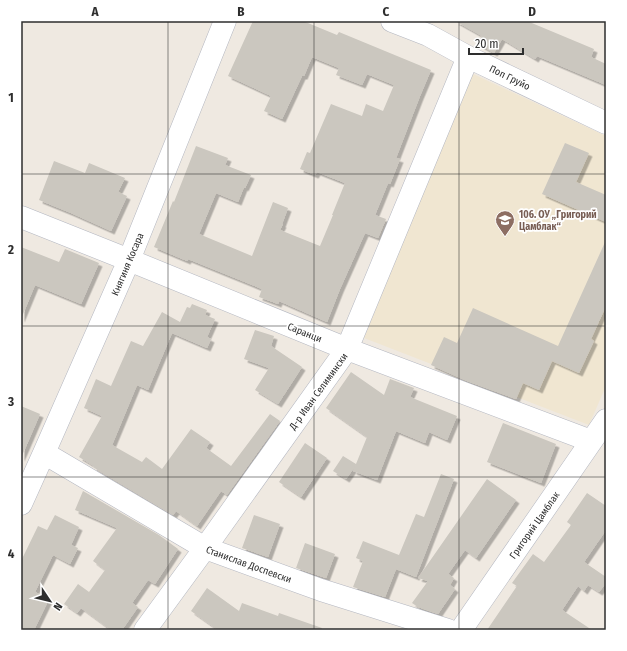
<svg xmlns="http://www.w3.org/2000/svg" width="627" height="651" font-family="'Fira Sans Condensed',sans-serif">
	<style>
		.education { fill: #f0e6d1 }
		.building { fill: #cbc7bf; filter: url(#shadow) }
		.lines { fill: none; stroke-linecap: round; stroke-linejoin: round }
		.minor-casing { stroke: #b4b7c1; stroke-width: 23 }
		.minor { stroke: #fff; stroke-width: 22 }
		.grid { fill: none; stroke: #2e2e2e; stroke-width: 1; stroke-opacity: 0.55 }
		.labels { text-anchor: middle; stroke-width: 3.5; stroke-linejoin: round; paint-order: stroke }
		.street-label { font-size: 10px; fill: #2e2e2e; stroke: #fff }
		.education-label { font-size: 10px; font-weight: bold; fill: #785e54; stroke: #fff; text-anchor: start }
		.neatline { fill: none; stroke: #2e2e2e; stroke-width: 1.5 }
		.grid-label { font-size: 13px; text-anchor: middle; font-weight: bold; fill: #2e2e2e }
	</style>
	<defs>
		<filter id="shadow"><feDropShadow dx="3.5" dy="3.5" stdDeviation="0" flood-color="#0004"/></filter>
	</defs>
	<rect width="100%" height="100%" fill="#efe9e1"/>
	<path class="education" d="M471,73L606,136V386L589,425L364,338Z"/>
	<path class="building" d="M253,21H303L337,35L339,32L431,70L420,96L396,158L400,159L390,184L388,183L375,215L386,219L378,238L365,233L340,289L327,322L279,301L278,304L259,297L262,289L188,259L187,261L154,247L173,201L174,202L196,146L228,158L225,165L251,175L245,188L244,187L238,202L216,193L199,234L252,256L273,202L288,208L282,224H283L280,230L320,246L333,215H332L345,183L317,172L315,175L300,169L307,152L310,153L331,104L362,116L366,104L383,111L394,85L367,74L362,85L336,75L339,68L312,57L304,76H302L282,119L264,111L271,96L228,76Z
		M455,21H527L594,49L591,57L606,64V85L537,56L535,59L502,39L494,53L478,44L482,36Z
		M565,143L589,153L576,182L606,195V222L542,194Z
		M54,161L85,173L89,163L125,178L118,192L127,196L111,231L71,213L39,200Z
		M606,240V306L591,339L594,341L579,373L552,361L539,390L523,383L516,399L467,381L431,365L444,337L457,343L473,308L558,346Z
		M21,247L59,262L65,249L99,263L81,304L35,285L21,319Z
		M192,304L207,310L205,315L215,319L207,337L211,339L207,348L172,333L148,390L137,385L112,445L142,462L146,457L162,469L191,429L210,442L206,448L231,466L270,414L280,421L227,495L221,491L197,526L176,511L173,515L93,467L94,466L79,457L102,416L84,408L96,379L111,386L131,341L143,346L162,312L180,322L187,307L190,308Z
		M255,330L274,336L271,346L302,367L278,404L255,390L269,368L244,359Z
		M351,372L384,395L390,379L414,388L410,397L457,416L447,440L429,432L425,443L396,431L377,480L353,471L356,465L346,479L333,471L343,456L356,464L367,437L326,408Z
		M21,406L40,414L21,458Z
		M503,423L556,444L541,483L487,462Z
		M305,443L327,458L301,497L279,482Z
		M441,474L454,479L416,577L396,569L385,597L353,587L363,561L356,558L363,541L399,555L416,514L424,517Z
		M487,479L516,500L476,558L465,550L448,574L454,578L450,585L455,589L438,614L418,607L412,603L428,581L418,578Z
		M83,491L159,535L178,549L155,584L148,580L132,603L138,607L122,630H111L81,608L77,613L64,604L78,584L89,592L105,570L93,561L117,528L75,510Z
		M587,493L606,506V530L584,562L606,577V583L599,592L588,585L584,591L578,586L562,610L592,630H487L517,586L512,583L533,554L544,562L571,525L567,522Z
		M55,515L79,527L71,545L78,548L70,564L53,555L35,592L49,599L34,630H21V561L38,526L47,530Z
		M254,515L280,524L268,557L242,548Z
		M305,543L335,554L326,578L296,568Z
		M207,588L239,611L242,603L278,616L279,613L322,628L321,630H218L191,611Z"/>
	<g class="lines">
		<defs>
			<path id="minor" d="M392,21L428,35L468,57L606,123
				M21,217L129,260L347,349L591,441
				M44,453L205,548L321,590L448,630
				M21,504L44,453L129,260L225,21
				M145,630L205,548L347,349L468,57
				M461,630L606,420"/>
		</defs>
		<use href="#minor" class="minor-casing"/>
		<use href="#minor" class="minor"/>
	</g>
	<path class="grid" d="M168,21V630M314,21V630M459,21V630M21,174H606M21,326H606M21,477H606"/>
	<defs>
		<symbol id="school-pin" viewBox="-11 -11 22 30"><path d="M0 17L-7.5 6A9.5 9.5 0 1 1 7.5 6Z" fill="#8d6e63" stroke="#fff"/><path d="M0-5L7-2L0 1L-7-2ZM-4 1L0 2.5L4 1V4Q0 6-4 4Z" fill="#fff"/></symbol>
	</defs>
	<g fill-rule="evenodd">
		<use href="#school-pin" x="494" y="209" width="22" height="30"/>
	</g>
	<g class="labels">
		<g class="street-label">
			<text transform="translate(510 77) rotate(26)" y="4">Поп Груйо</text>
			<text transform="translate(127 264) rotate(-67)" y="4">Княгиня Косара</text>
			<text transform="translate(305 332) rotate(22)" y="4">Саранци</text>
			<text transform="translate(318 391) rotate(-54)" y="4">Д-р Иван Селимински</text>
			<text transform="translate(534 525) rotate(-55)" y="4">Григорий Цамблак</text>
			<text transform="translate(249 564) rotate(20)" y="4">Станислав Доспевски</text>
		</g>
		<g class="education-label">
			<text x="519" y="218">106. ОУ „Григорий<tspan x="519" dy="12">Цамблак“</tspan></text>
		</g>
	</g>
	<rect width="627" height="651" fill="none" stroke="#ffffff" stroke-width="44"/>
	<g transform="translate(50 601) rotate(125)" stroke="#ffffff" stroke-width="3" paint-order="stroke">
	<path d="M0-3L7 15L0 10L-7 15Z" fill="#2e2e2e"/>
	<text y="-6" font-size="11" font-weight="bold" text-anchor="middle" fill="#2e2e2e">N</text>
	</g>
	<path d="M469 48v6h54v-6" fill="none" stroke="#2e2e2e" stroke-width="2"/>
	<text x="475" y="48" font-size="12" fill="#2e2e2e" stroke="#ffffff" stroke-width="3" paint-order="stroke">20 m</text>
	<rect x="22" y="22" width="583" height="607" class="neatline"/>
	<g class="grid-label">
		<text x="95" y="16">A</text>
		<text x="241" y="16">B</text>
		<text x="386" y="16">C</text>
		<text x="532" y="16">D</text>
		<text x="11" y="102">1</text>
		<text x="11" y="254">2</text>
		<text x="11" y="406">3</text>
		<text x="11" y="558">4</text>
	</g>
</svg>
